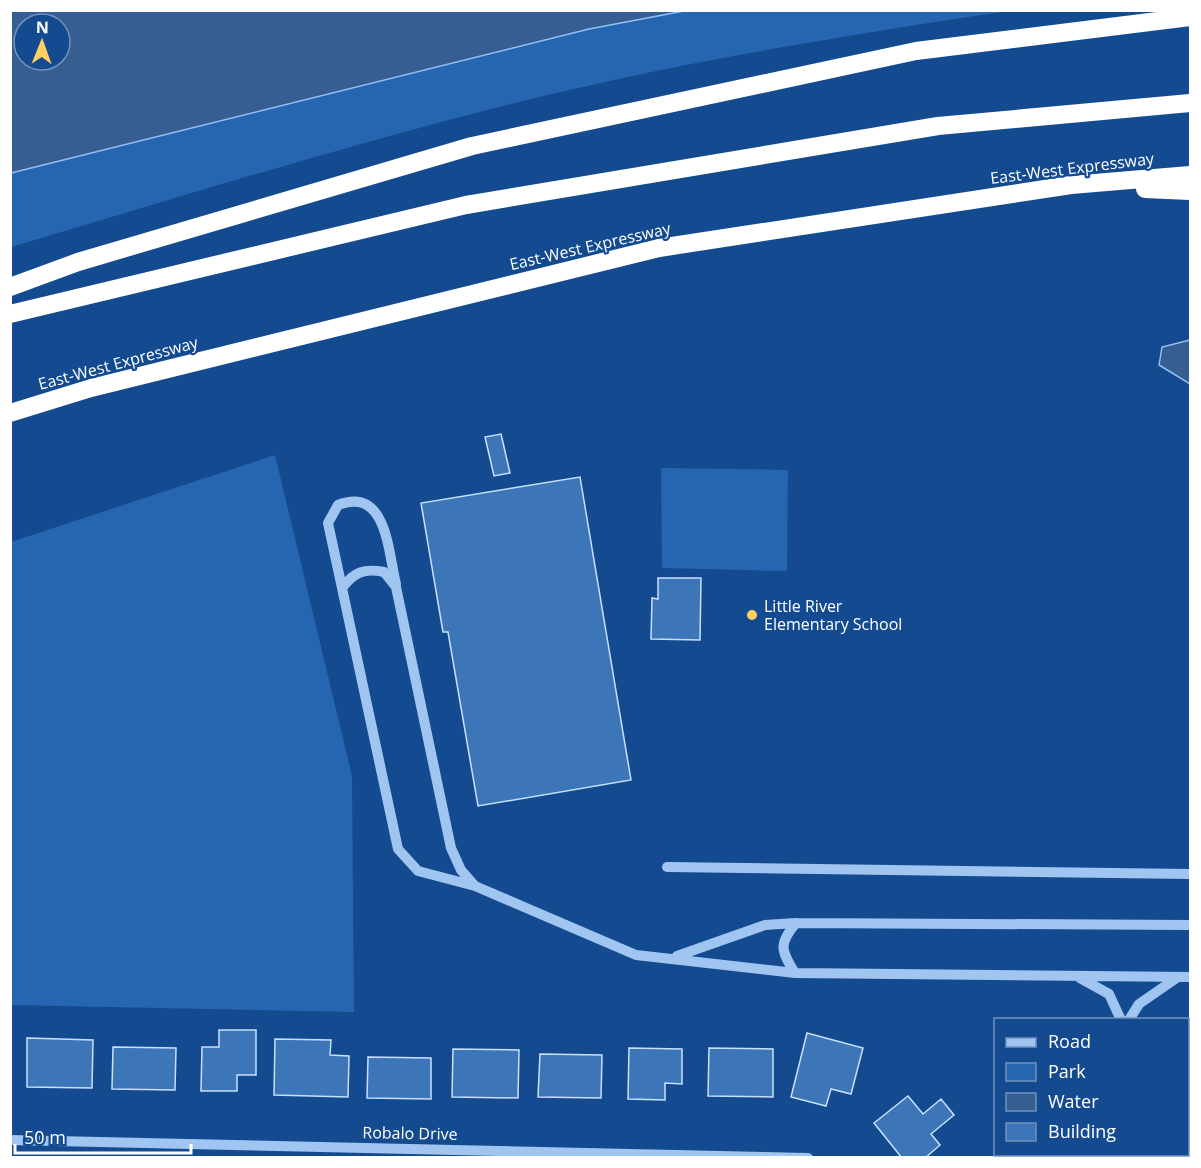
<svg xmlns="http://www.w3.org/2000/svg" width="1201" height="1168" font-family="'Open Sans',sans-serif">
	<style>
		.green { fill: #2665af }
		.water { fill: #375e91; stroke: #93c0f4; stroke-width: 1.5; fill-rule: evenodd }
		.building { fill: #3d75b9; stroke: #c8e0fc; stroke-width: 1.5 }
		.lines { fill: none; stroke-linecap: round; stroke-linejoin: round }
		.minor { stroke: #a1c5f1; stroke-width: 10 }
		.highway { stroke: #fff; stroke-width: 18 }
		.poi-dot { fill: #ffd061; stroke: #144b90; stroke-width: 2 }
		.labels { text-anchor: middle; stroke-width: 4.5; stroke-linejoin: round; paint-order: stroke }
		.street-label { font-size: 16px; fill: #fff; stroke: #144b90 }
		.poi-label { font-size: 16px; fill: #fff; stroke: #144b90; text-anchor: start }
	</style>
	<rect width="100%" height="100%" fill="#144b90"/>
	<path class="green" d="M684,10L1008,11C841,36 675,63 511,104C343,146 177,198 11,247V173L589,29Z
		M275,455L352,776L354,1012L11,1005V542Z
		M661,468L788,470L787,571L662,568Z"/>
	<path class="water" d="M10,11L11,10L684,11L589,29L11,173ZM24,24H60V60H24Z
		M1190,340V384L1159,365L1162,347Z"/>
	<path class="building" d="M501,434L510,473L494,476L485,437Z
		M580,477L631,780L478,806L448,632H443L421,503Z
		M658,578H701L700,640L651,639L652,598L658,599Z
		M219,1030H256V1075H237V1091H201L202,1047H219Z
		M807,1033L863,1048L851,1094L831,1089L826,1106L791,1097Z
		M27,1038L93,1040L92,1088L27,1087Z
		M275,1039L331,1040L330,1055L349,1056L348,1097L274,1095Z
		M113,1047L176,1048L175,1090L112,1089Z
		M629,1048L682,1049V1084L665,1083V1100L628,1099Z
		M709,1048L773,1049V1097L708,1096Z
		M453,1049L519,1050L518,1098L452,1097Z
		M540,1054L602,1055L601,1098L538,1097Z
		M368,1057L431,1058V1099L367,1098Z
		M908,1096L923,1114L941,1099L954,1115L931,1134L940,1145L925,1158H902L874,1123Z
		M1188,1124H1190V1158H1186Z"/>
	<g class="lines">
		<path class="minor" d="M342,588L328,523L338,505C387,486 388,552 396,584
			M667,867L1190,874
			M475,886L461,870L451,848L396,587L384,572C364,568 354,572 342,588L398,849L418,871L475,886L636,955L795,973L1190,977
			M677,956L765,925L796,923L1190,925
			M795,973C781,951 778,944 796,923
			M1080,978L1109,994L1121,1020
			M1129,1020L1139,1004L1178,977
			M10,1140L808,1158
			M1127,1154V1158"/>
		<path class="highway" d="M1145,189L1190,191
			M10,287L78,262L472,146L916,51L1190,17
			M10,314L466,205L938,126L1190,103
			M10,413L91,388L659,248L1071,185L1190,175"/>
	</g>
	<circle class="poi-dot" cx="752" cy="615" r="6"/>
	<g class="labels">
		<g class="street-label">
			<text transform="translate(1072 168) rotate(-7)" y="6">East-West Expressway</text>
			<text transform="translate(590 246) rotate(-13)" y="6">East-West Expressway</text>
			<text transform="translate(118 363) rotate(-15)" y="6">East-West Expressway</text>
			<text transform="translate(410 1133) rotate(1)" y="6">Robalo Drive</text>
		</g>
		<g class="poi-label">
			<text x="764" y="612">Little River<tspan x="764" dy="18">Elementary School</tspan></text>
		</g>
	</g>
	<rect width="1201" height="1168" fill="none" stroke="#ffffff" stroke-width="24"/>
	<rect x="994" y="1018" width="195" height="138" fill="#144b90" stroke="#7293bc" stroke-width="1.5"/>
	<rect x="1006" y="1038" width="30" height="9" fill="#a1c5f1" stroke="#7293bc" stroke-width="1.5"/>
	<text x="1048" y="1048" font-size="18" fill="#ffffff">Road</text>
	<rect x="1006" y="1063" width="30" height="18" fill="#2665af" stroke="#7293bc" stroke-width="1.5"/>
	<text x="1048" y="1078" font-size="18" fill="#ffffff">Park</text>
	<rect x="1006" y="1093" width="30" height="18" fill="#375e91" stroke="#7293bc" stroke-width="1.5"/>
	<text x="1048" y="1108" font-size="18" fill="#ffffff">Water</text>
	<rect x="1006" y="1123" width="30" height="18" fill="#3d75b9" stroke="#7293bc" stroke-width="1.5"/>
	<text x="1048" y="1138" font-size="18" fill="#ffffff">Building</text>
	<g transform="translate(42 42) rotate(1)"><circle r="28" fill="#144b90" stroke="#7293bc" stroke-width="1.5"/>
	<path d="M0-4.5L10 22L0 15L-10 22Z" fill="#ffd061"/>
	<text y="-9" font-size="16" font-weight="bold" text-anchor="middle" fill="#ffffff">N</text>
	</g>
	<path d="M15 1144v9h176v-9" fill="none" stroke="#ffffff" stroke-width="3"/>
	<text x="24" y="1144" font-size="18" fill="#ffffff" stroke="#144b90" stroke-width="4.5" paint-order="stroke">50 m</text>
</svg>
